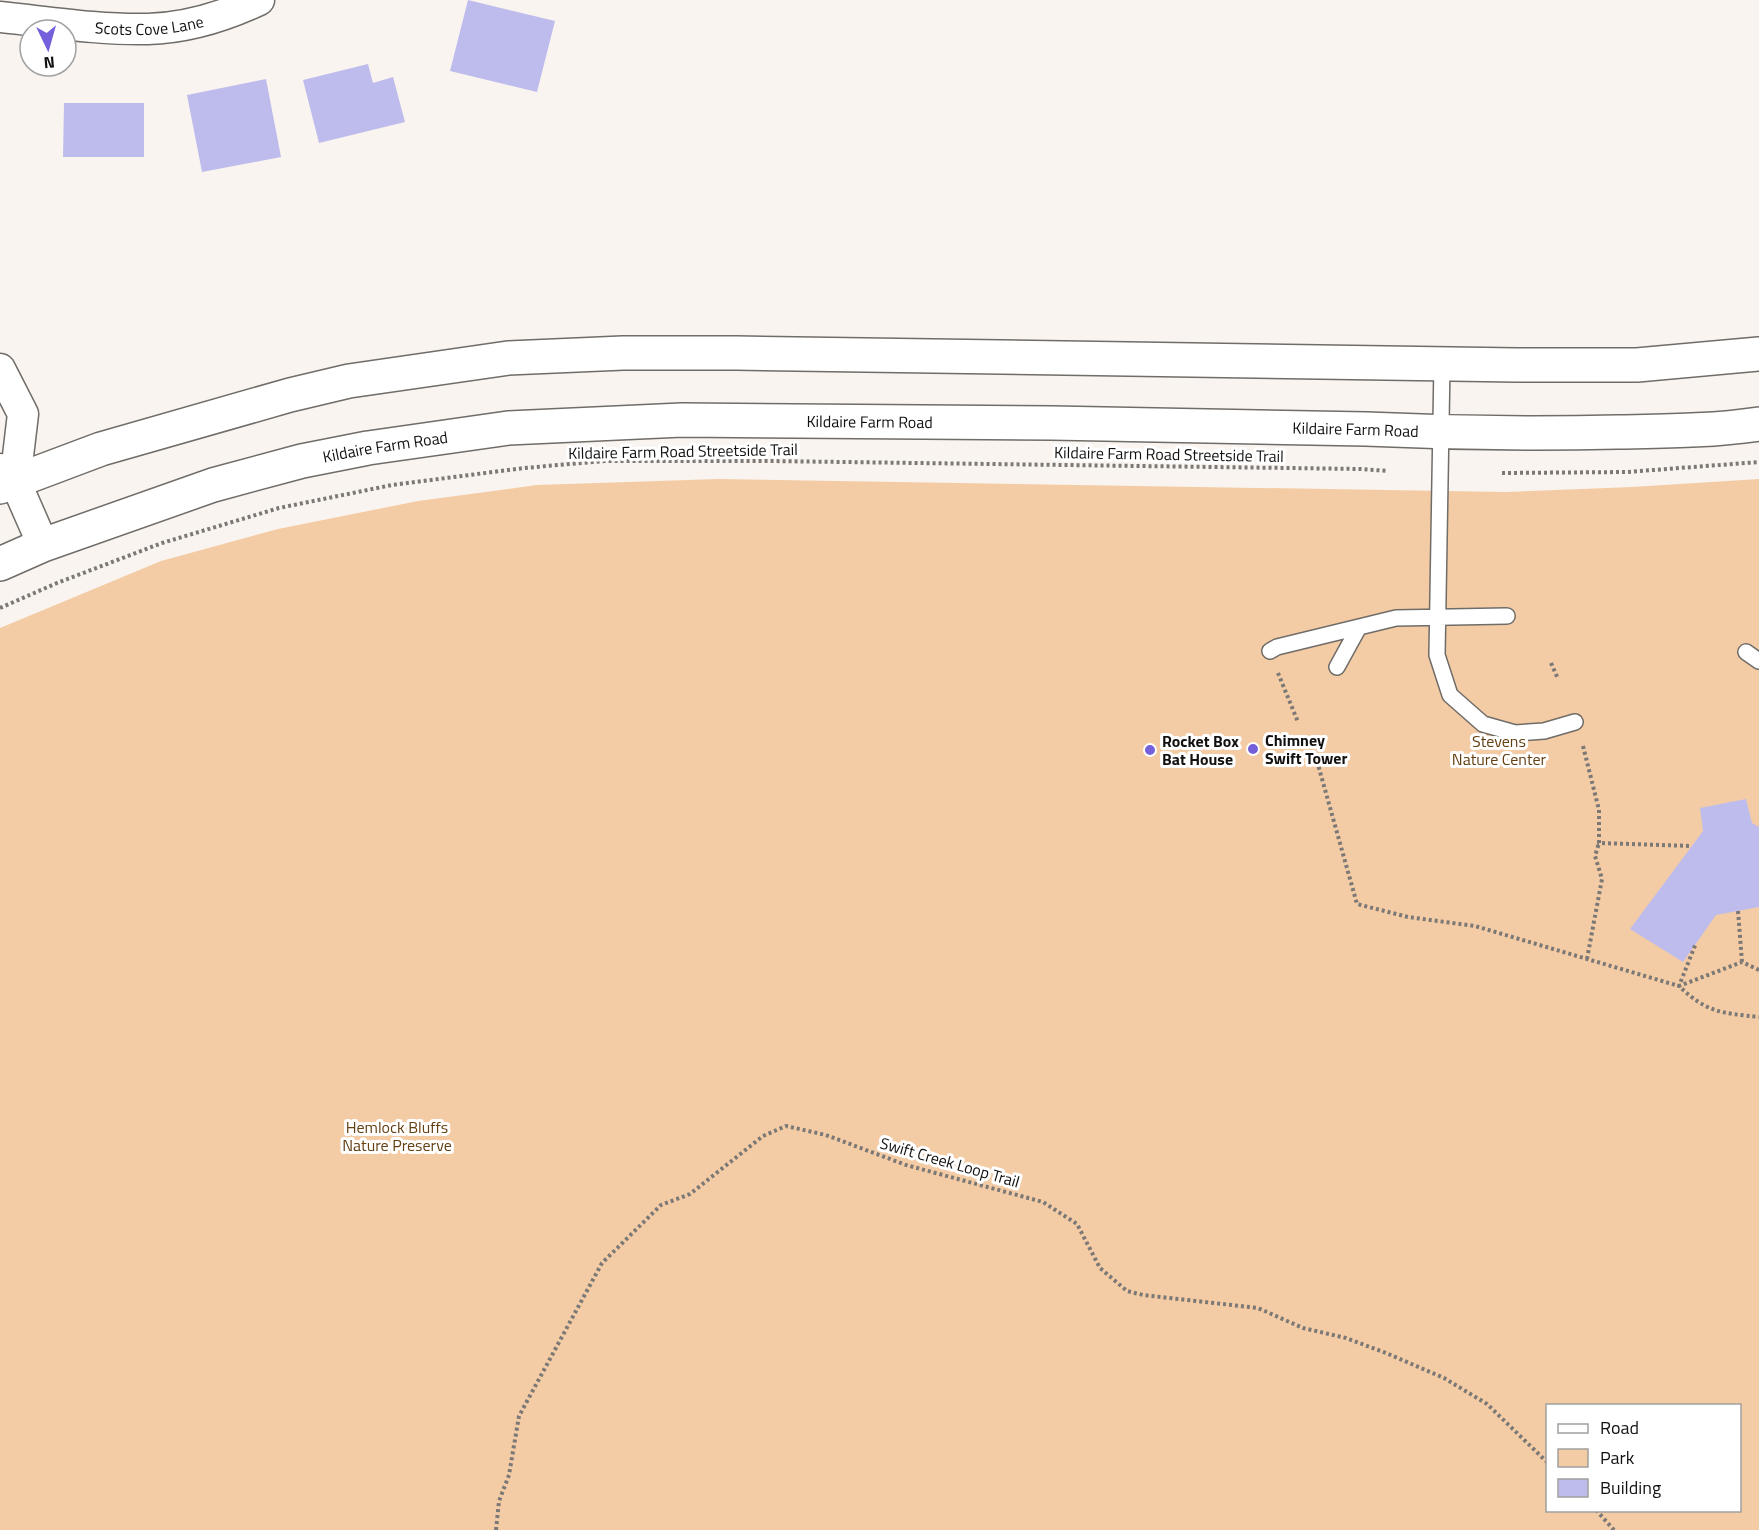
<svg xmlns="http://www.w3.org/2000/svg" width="1759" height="1530" font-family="'Titillium Web',sans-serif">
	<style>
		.green { fill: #f3cca6; fill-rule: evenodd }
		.building { fill: #bebcec }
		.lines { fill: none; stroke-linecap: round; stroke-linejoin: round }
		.service-casing { stroke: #706c68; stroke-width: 18 }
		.minor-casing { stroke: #706c68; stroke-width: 33 }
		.secondary-casing { stroke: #706c68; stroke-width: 36 }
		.path { stroke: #7b7875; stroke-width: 4; stroke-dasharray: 3 3; stroke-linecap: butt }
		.service { stroke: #fff; stroke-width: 15 }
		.minor { stroke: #fff; stroke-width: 30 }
		.secondary { stroke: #fff; stroke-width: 33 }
		.poi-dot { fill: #7460da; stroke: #fff; stroke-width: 2 }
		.labels { text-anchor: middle; stroke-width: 6; stroke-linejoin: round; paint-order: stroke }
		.street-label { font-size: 16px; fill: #131110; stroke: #fff }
		.poi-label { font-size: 16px; font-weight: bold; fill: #131110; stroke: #fff; text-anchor: start }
		.park-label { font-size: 16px; fill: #643f12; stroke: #fff }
	</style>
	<rect width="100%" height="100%" fill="#f9f4ef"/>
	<path class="green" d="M718,479L1506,492L1632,487L1759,479V1530H0V628L161,561L278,529L418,501L537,485ZM1548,1406H1740V1510H1548Z"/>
	<path class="building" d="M468,0L555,21L537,92L450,71Z
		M368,64L373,83L393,77L405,122L319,143L303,80Z
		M266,79L281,157L202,172L187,95Z
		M64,103H144V157H63Z
		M1746,799L1752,823L1759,827V907L1716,915L1683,962L1630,929L1703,831L1700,808Z"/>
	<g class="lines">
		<defs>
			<path id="service" d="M1442,364L1437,655L1450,695L1483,724L1515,733L1544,731L1575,722
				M1270,651L1277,647L1396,618L1507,616
				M1746,652L1759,661
				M1337,667L1359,627"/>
			<g id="minor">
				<path id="s1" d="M0,17C49,22 99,30 148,29C186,28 225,16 259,0"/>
				<path d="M0,369L23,414L15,481"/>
				<path d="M0,469L15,481L43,545"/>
			</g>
			<g id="secondary">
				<path d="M0,487L101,449L290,395L349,381L508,358L623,353H736L1517,365H1637L1759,354"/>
				<path id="s2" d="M0,564L43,545L213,485L302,461L368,448L508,428L682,420L1052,423L1366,429C1450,433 1534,434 1618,432C1665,431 1712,431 1759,424"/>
			</g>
		</defs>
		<use href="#service" class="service-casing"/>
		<use href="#minor" class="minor-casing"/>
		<use href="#secondary" class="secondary-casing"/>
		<path class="path" d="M1502,473L1627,472L1759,462
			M0,608L57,583L162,543L279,508L392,485L524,468L605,461H769L1361,469L1388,471
			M1551,663L1558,679
			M1278,673L1298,722
			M1583,746L1599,810V843L1692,846
			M1317,761L1357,904L1408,917L1475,926L1679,986L1696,943
			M1738,911L1742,962
			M1587,959L1602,879L1595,856L1599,843
			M1759,970L1742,962L1679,986C1707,1013 1722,1013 1759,1017
			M1596,1510L1614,1530
			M496,1530L499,1501L509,1475L519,1416L602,1263L661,1205L690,1194L763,1136L786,1126L826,1135L906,1165L1043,1202L1077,1224L1100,1268L1127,1291L1143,1295L1258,1308L1303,1328L1346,1338L1386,1353L1444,1378L1487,1404L1548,1463"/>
		<use href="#service" class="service"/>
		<use href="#minor" class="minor"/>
		<use href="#secondary" class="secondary"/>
	</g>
	<g class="poi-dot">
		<circle cx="1253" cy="749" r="6"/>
		<circle cx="1150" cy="750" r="6"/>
	</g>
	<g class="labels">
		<g class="street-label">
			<text dy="6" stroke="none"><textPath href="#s1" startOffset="150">Scots Cove Lane</textPath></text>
			<text dy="6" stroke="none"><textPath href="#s2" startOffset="890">Kildaire Farm Road</textPath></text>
			<text dy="6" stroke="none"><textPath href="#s2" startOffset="1376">Kildaire Farm Road</textPath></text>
			<text dy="6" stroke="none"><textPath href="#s2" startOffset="404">Kildaire Farm Road</textPath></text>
			<text transform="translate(683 451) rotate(-1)" y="6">Kildaire Farm Road Streetside Trail</text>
			<text transform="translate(1169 454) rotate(1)" y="6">Kildaire Farm Road Streetside Trail</text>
			<text transform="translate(950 1162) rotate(16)" y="6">Swift Creek Loop Trail</text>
		</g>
		<g class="poi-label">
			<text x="1265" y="746">Chimney<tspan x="1265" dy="18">Swift Tower</tspan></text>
			<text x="1162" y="747">Rocket Box<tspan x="1162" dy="18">Bat House</tspan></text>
		</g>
		<g class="park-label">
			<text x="1499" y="747">Stevens<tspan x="1499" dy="18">Nature Center</tspan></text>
			<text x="397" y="1133">Hemlock Bluffs<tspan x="397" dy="18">Nature Preserve</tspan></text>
		</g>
	</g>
	<rect x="1546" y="1404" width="195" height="108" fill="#ffffff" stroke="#a1a09f" stroke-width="1.5"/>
	<rect x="1558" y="1424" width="30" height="9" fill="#ffffff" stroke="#a1a09f" stroke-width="1.5"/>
	<text x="1600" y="1434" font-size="18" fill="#131110">Road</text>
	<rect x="1558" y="1449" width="30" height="18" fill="#f3cca6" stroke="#a1a09f" stroke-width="1.5"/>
	<text x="1600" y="1464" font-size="18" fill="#131110">Park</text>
	<rect x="1558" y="1479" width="30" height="18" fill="#bebcec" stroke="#a1a09f" stroke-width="1.5"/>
	<text x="1600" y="1494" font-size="18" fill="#131110">Building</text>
	<g transform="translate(48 48) rotate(175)"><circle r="28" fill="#ffffff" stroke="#a1a09f" stroke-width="1.5"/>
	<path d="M0-4.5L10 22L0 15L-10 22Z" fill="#7460da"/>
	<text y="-9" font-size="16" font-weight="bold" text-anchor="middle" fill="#131110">N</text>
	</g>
</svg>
